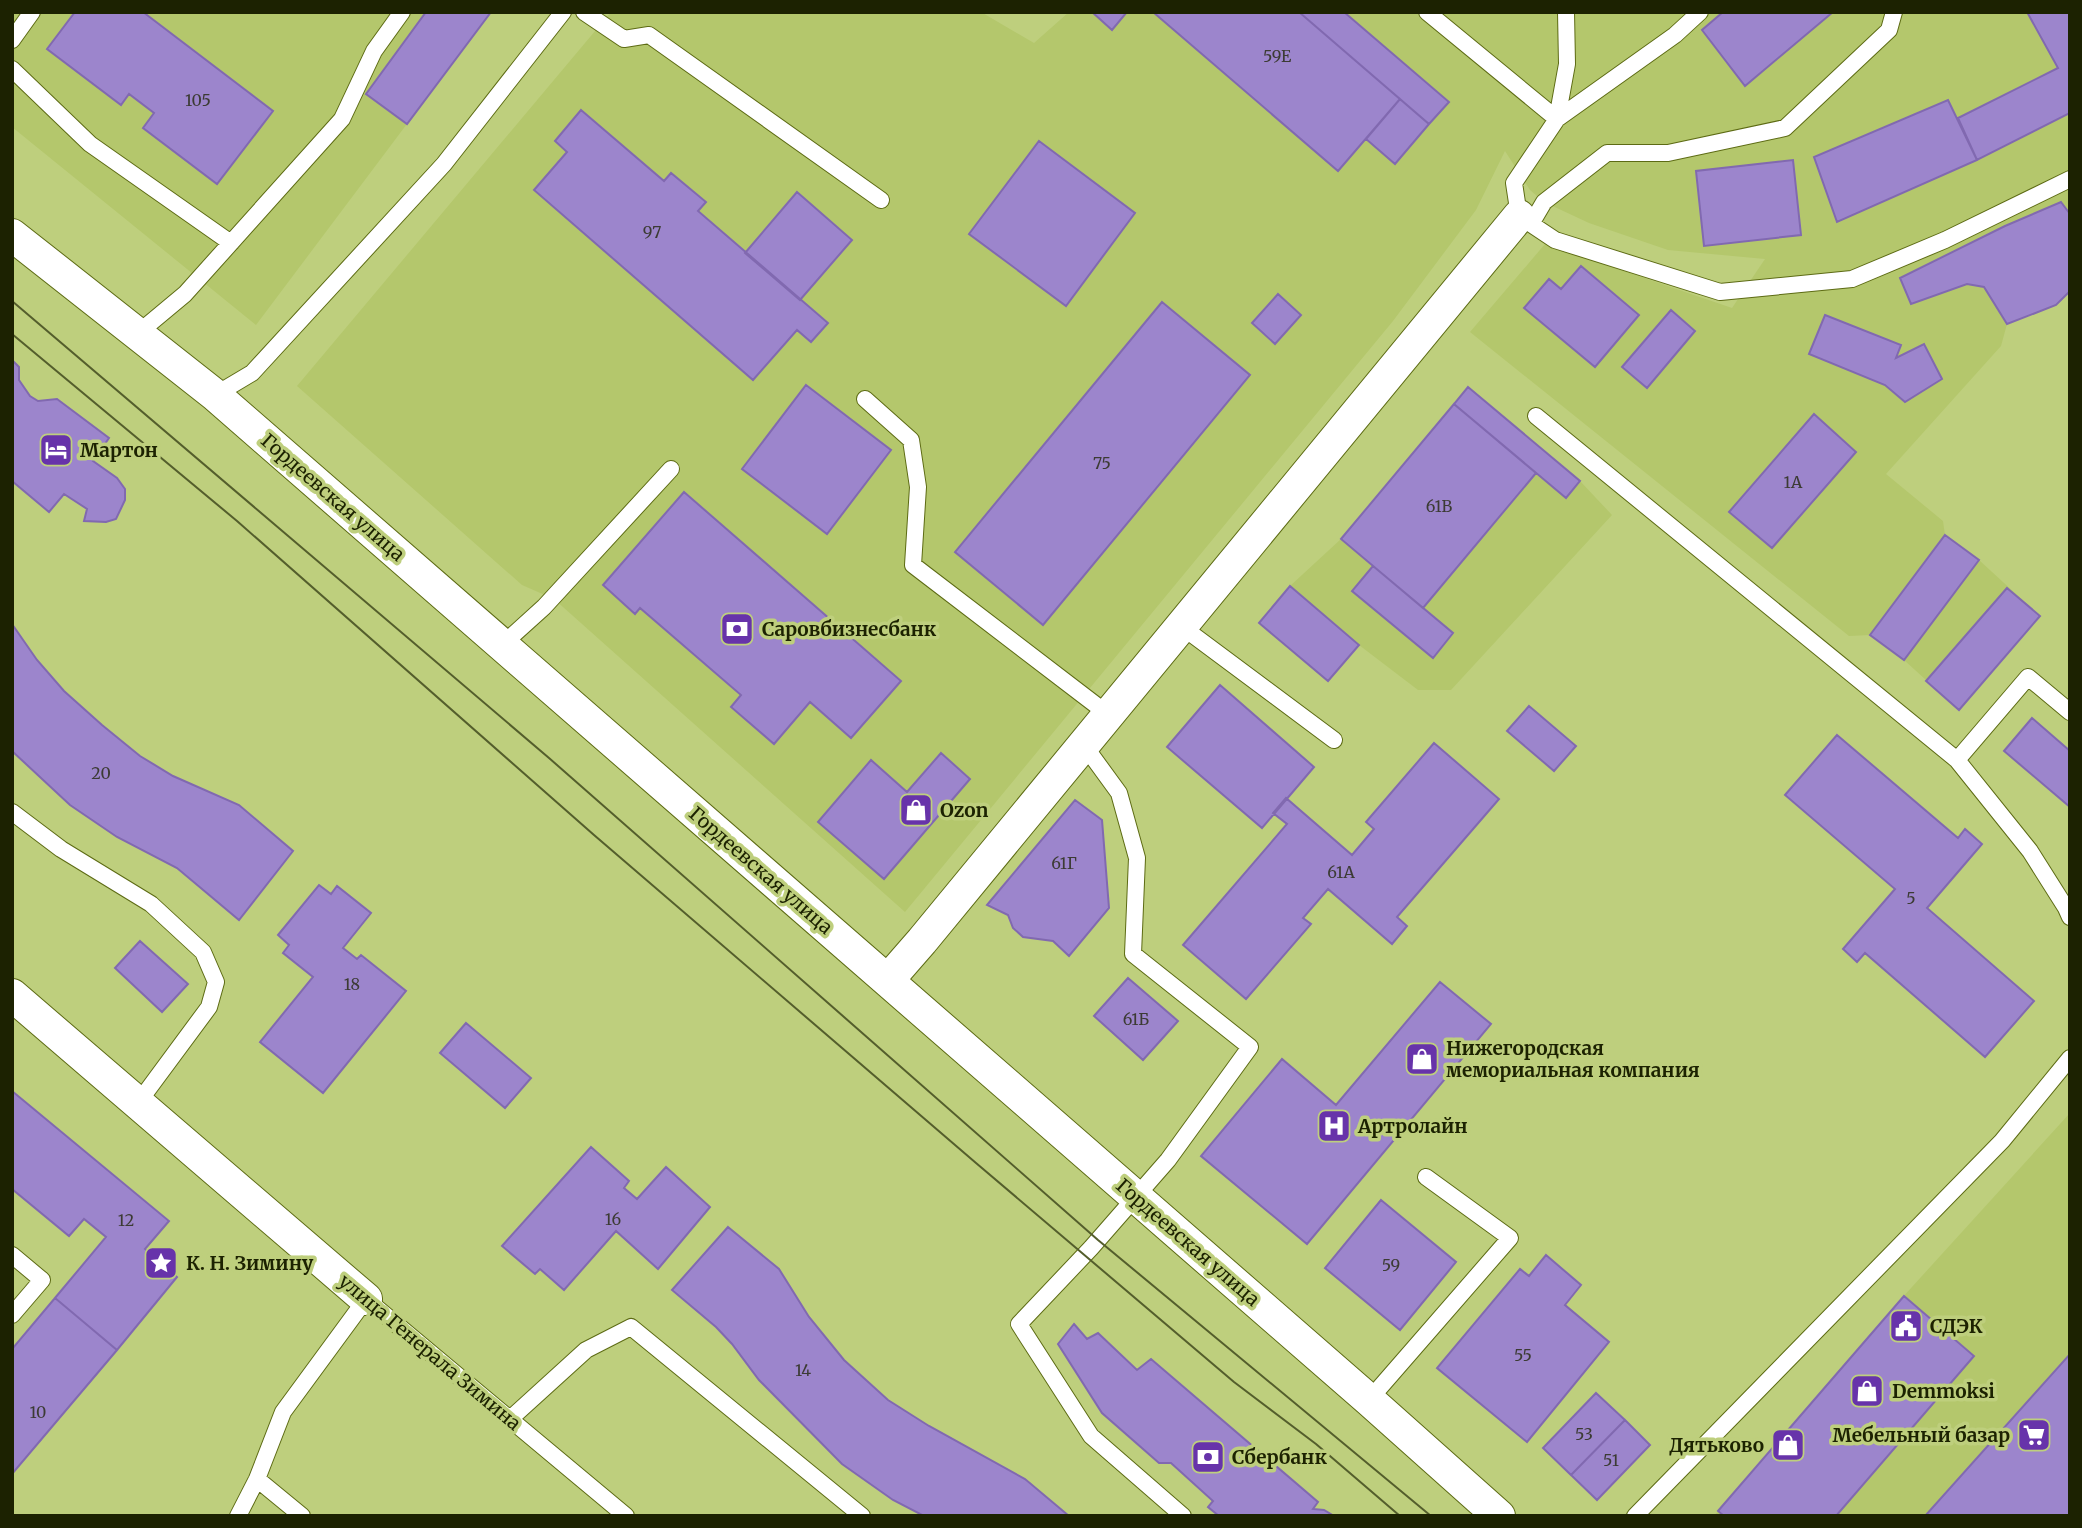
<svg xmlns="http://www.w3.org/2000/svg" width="2082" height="1528" font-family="Merriweather,serif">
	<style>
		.built { fill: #b4c76c }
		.building { fill: #9c85cc; stroke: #8169b0; stroke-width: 2 }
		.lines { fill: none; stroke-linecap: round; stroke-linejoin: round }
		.service-casing { stroke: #5d6b14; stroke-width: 18 }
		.minor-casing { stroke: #5d6b14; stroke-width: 34 }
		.service { stroke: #fff; stroke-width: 16 }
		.minor { stroke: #fff; stroke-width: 32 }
		.tram { stroke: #545e2c; stroke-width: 2 }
		.labels { text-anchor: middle; stroke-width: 7; stroke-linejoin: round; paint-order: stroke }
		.number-label { font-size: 16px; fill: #3c3b34 }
		.poi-label { font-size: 19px; font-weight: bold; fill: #1c2201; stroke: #becf7d; text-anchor: start }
		.street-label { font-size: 19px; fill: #1c2201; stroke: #becf7d }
	</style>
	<rect width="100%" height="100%" fill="#becf7d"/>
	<path class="built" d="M12,12H491L256,325L12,127Z
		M611,12H981L1034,43L1069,12H2070V291L2056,305L2007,324L2001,346L1886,474L1943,521L1945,535L1979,560L2040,616L1959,710L1904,660L1870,635L1849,636L1470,332L1545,244L1732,308L1765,259L1668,250L1589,223L1544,202L1530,190L1505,151L1476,210L1393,321L905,912L554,599L522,585L297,386Z
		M1468,387L1580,481L1612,515L1451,690H1418L1359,645L1290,586L1341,539Z
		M2070,1113V1516H1714L1892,1309Z"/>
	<path class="building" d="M75,12H143L273,111L217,184L143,128L154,113L129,94L121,105L47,49Z
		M426,12H491L407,124L366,94Z
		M1092,12H1127L1112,30Z
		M1153,12H1299L1400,99L1338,171Z
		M1299,12H1344L1449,102L1429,124Z
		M1723,12H1833L1745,86L1702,30Z
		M2027,12H2070V113L1977,160L1958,118L2058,68Z
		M1400,99L1429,124L1395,164L1366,139Z
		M1948,100L1977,160L1837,222L1814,157Z
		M581,110L664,181L671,173L706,202L698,211L828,323L811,342L797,330L753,380L534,190L567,152L555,141Z
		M1039,141L1135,213L1066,306L969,234Z
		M1793,160L1801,235L1704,246L1696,171Z
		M797,192L852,240L800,300L745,253Z
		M2061,202L2070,214V291L2056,305L2007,324L1984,287L1967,284L1911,304L1900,278L2005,226Z
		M1581,266L1639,315L1595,367L1524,308L1549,279L1561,289Z
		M1278,294L1301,315L1275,344L1252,323Z
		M1162,302L1250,375L1043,625L955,552Z
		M1671,310L1695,331L1647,388L1622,367Z
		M1825,315L1901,345L1896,358L1924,344L1942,379L1905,402L1885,385L1809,354Z
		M12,360L19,367V380L30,396L38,401L57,399L109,438L93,461L117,478L125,489V500L116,519L106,522L84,521L87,509L64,494L49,512L12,481Z
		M806,385L891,450L827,534L742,469Z
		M1468,387L1580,481L1566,498L1454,404Z
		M1454,404L1536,473L1423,608L1341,539Z
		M1814,414L1856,452L1772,548L1729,512Z
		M684,492L901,681L851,738L810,702L774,744L731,707L741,695L640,608L635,614L603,585Z
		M1945,535L1979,560L1904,660L1870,635Z
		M1373,566L1453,633L1433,658L1352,591Z
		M1290,586L1359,645L1328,681L1259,623Z
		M2007,588L2040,616L1959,710L1926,681Z
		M12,624L37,660L64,691L102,725L140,756L173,776L239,805L293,851L239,920L177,868L117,837L70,805L12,751Z
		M1220,685L1314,767L1262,828L1167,747Z
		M1529,706L1576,746L1554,771L1507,731Z
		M2032,718L2070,751V807L2004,751Z
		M1837,735L1958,838L1965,829L1982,844L1927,908L2034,1001L1985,1057L1865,953L1857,962L1843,949L1895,889L1785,795Z
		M1434,743L1499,799L1397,917L1407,926L1392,944L1328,889L1303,918L1311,924L1246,999L1183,945L1287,824L1273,813L1286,798L1352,855L1374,829L1366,822Z
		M941,753L970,779L884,879L818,822L871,760L907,792Z
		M1075,800L1102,820L1109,908L1069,956L1053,941L1023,937L1013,928L1008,915L987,905Z
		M319,885L331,894L337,886L371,913L343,948L357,959L361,955L406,991L323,1093L260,1042L313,977L283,953L289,945L278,935Z
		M140,941L188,984L162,1012L115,968Z
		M1128,978L1178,1021L1143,1060L1094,1016Z
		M1440,982L1491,1024L1307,1244L1201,1156L1282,1059L1336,1105Z
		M466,1023L531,1078L505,1108L440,1053Z
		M12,1091L169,1221L145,1249L177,1277L117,1350L55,1298L106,1237L84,1219L69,1236L12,1189Z
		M591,1147L629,1181L624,1188L637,1199L666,1167L710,1207L658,1269L616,1231L564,1290L540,1269L535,1274L502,1246Z
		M1381,1200L1456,1262L1400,1330L1325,1268Z
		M728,1227L779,1269L809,1317L844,1360L888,1400L929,1426L1025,1479L1069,1516H924L893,1500L842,1464L759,1380L732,1344L716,1327L672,1290Z
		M1546,1255L1581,1285L1565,1305L1609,1342L1527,1442L1437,1368L1520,1269L1529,1276Z
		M1904,1296L1974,1356L1836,1516H1724L1718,1511Z
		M55,1298L117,1350L12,1474V1349Z
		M1074,1324L1087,1339L1098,1333L1137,1370L1151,1359L1318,1502L1313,1509L1324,1510L1334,1516H1219L1208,1507L1213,1501L1171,1463H1159L1102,1413L1058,1344Z
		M2070,1354V1516H1925Z
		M1596,1393L1625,1420L1571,1475L1543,1448Z
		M1625,1420L1650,1445L1597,1500L1571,1475Z"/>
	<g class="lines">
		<defs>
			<path id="service" d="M584,12L624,39L649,35L881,200
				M1427,12L1557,119L1675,35L1700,12
				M1566,12L1567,64L1557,119L1514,183L1519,216L1555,240L1720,292L1852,279L1945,240L2070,179
				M12,40L32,12
				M12,69L90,144L231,243
				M1531,224L1544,202L1607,153H1668L1785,128L1889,30L1894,12
				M137,334L185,294L342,119L374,51L402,12
				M215,395L252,373L444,164L563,12
				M865,399L911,440L918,487L913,565L1109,715
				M1536,416L1957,760L2030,851L2066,908L2070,917
				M1181,626L1334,740
				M502,645L544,607L671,469
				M1084,745L1119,793L1137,858L1133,954L1250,1047L1168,1160L1091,1248L1019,1324L1091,1436L1183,1516
				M1957,760L2028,677L2070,712
				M12,812L61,849L151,904L203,952L216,982L209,1007L138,1103
				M12,1255L42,1280L12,1315
				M1369,1400L1510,1238L1426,1177
				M510,1419L586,1350L631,1327L862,1516
				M257,1479L302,1516
				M238,1516L257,1479L283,1412L366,1299L626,1516
				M1635,1516L2002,1141L2070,1058"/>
			<path id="minor" d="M12,235L215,395L1369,1400L1499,1516
				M888,980L922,941L1519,216
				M12,995L366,1299"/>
		</defs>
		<use href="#service" class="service-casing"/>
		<use href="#minor" class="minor-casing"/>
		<use href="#service" class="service"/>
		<use href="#minor" class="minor"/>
		<path class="tram" d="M12,301L549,758L1098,1240L1431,1516
			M12,334L237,521L594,835L976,1163L1234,1382L1316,1444L1400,1516"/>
	</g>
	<defs>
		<symbol id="hotel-square" viewBox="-11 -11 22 22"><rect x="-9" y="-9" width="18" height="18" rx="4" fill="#6733aa" stroke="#becf7d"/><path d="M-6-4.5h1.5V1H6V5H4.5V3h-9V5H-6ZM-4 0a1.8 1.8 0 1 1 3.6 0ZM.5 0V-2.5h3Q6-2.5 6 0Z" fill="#fff"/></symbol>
		<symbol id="bank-square" viewBox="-11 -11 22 22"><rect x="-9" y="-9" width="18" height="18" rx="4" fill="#6733aa" stroke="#becf7d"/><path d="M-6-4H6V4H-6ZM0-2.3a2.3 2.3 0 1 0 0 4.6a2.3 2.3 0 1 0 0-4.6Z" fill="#fff"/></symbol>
		<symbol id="shop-square" viewBox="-11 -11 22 22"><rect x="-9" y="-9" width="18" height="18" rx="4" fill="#6733aa" stroke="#becf7d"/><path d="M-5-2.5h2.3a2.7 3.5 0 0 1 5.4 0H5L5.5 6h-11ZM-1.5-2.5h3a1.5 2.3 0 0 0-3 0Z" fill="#fff"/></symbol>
		<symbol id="hospital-square" viewBox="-11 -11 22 22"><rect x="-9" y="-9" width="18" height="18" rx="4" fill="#6733aa" stroke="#becf7d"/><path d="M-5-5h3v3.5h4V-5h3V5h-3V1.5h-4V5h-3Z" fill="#fff"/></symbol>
		<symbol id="sight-square" viewBox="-11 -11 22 22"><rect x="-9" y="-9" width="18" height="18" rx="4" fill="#6733aa" stroke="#becf7d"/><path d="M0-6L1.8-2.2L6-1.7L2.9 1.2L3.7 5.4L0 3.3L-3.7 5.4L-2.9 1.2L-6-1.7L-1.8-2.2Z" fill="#fff"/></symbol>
		<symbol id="civic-square" viewBox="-11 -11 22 22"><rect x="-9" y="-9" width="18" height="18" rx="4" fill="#6733aa" stroke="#becf7d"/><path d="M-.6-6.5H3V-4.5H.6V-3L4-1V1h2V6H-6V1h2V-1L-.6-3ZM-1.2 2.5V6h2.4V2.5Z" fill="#fff"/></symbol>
		<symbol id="supermarket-square" viewBox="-11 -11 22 22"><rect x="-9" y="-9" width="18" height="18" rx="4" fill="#6733aa" stroke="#becf7d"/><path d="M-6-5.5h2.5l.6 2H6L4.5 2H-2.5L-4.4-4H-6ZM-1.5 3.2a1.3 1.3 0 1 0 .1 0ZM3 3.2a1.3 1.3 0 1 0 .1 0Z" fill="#fff"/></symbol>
	</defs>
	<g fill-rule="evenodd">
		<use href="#hotel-square" x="37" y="431" width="38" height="38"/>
		<use href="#bank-square" x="718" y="610" width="38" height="38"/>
		<use href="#shop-square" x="897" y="791" width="38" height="38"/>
		<use href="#shop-square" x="1403" y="1040" width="38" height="38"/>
		<use href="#hospital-square" x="1315" y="1107" width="38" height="38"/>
		<use href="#sight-square" x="142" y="1244" width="38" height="38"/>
		<use href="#civic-square" x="1887" y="1307" width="38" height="38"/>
		<use href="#shop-square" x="1848" y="1372" width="38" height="38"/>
		<use href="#supermarket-square" x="2015" y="1416" width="38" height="38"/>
		<use href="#shop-square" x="1769" y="1426" width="38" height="38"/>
		<use href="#bank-square" x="1189" y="1438" width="38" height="38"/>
	</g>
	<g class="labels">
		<g class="number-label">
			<text x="1277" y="62">59Е</text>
			<text x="198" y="106">105</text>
			<text x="652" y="238">97</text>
			<text x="1102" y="469">75</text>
			<text x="1793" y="488">1А</text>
			<text x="1439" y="512">61В</text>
			<text x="101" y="779">20</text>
			<text x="1064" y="869">61Г</text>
			<text x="1341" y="878">61А</text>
			<text x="1911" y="904">5</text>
			<text x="352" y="990">18</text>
			<text x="1136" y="1025">61Б</text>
			<text x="613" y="1225">16</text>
			<text x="126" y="1226">12</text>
			<text x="1391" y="1271">59</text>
			<text x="1523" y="1361">55</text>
			<text x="803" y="1376">14</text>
			<text x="38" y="1418">10</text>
			<text x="1584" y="1440">53</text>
			<text x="1611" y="1466">51</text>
		</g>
		<g class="poi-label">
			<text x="80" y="457">Мартон</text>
			<text x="762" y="636">Саровбизнесбанк</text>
			<text x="940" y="817">Ozon</text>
			<text x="1446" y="1055">Нижегородская<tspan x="1446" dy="22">мемориальная компания</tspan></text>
			<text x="1358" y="1133">Артролайн</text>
			<text x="186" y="1270">К. Н. Зимину</text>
			<text x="1930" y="1333">СДЭК</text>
			<text x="1892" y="1398">Demmoksi</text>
			<text x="2010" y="1442" text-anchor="end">Мебельный базар</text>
			<text x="1764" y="1452" text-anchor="end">Дятьково</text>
			<text x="1232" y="1464">Сбербанк</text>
		</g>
		<g class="street-label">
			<text transform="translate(333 497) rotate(41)" y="7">Гордеевская улица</text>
			<text transform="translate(761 870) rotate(41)" y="7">Гордеевская улица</text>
			<text transform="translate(1188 1242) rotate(41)" y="7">Гордеевская улица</text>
			<text transform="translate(430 1352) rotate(40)" y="7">улица Генерала Зимина</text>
		</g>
	</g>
	<rect width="2082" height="1528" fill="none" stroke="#1c2201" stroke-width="28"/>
</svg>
